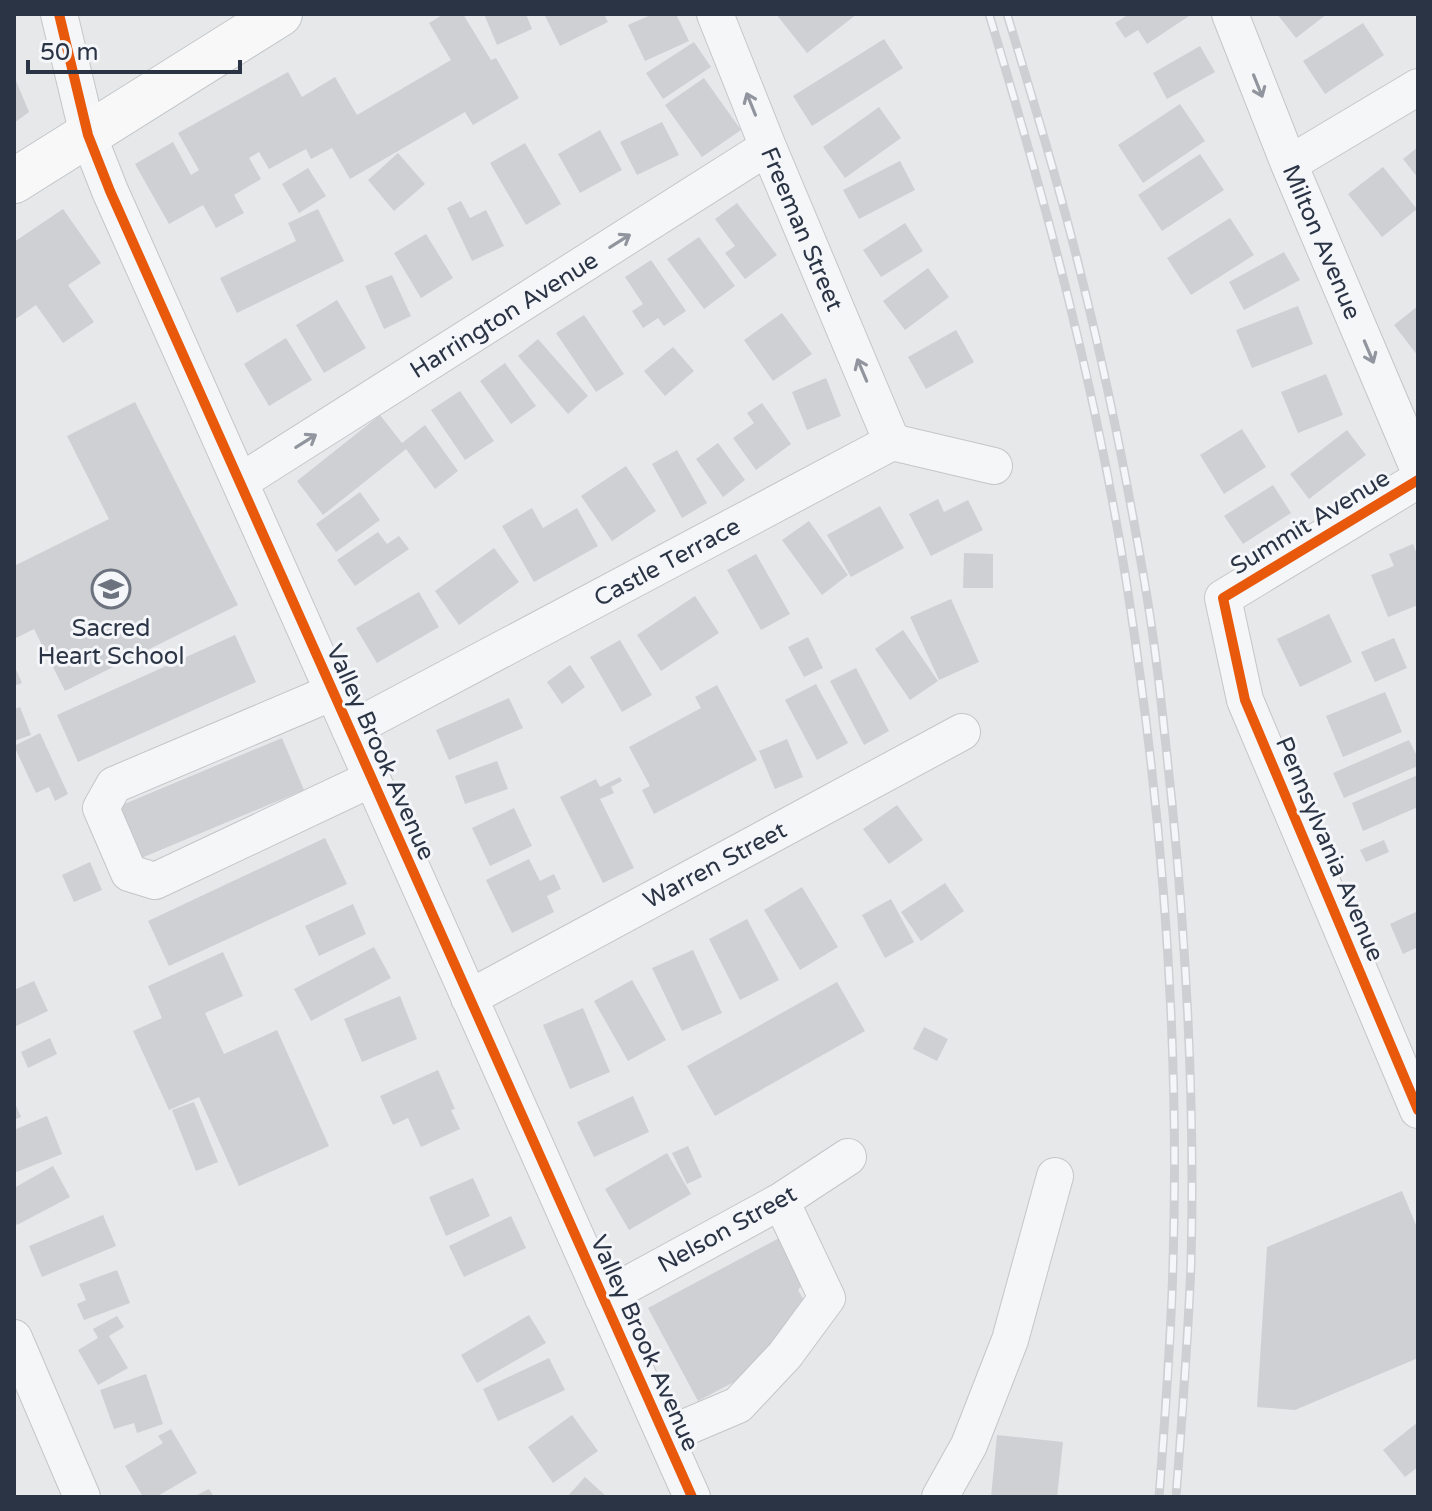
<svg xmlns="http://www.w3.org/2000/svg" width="1432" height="1511" font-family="'Varela Round',sans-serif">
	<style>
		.building { fill: #ced0d3 }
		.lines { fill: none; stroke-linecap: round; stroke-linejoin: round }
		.minor-casing { stroke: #c4c6c8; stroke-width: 38 }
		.major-casing { stroke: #c2c5c8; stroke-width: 46 }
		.minor { stroke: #f5f6f7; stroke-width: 36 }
		.major { stroke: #f8f8f8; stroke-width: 44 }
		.rail-casing { stroke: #cecfd2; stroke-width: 9 }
		.rail { stroke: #f4f6f9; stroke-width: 6; stroke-dasharray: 18; stroke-linecap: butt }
		.cycleway-casing { stroke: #f4f6f9; stroke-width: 15 }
		.cycleway { stroke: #e8590c; stroke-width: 10 }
		.oneway { stroke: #90959e }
		.labels { text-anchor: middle; stroke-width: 6; stroke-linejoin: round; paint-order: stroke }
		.street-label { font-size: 24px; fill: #2b3445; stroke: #f4f6f9 }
		.poi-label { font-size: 24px; fill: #2b3445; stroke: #f4f6f9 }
	</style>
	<rect width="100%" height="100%" fill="#e6e8ea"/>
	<path class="building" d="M444,14H463L491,60L496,58L519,98L473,125L465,112L350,179L332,148L311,159L306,149L269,169L259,152L249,158L261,179L234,195L244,213L216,228L203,205L169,224L135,164L173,142L191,175L199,170L178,133L288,72L302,97L335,77L357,115L451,60L429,23Z
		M484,14H526L532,29L497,45Z
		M544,14H604L608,22L560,46Z
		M653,14H676L689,41L645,61L628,25Z
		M776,14H857L807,53Z
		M1129,14H1187L1189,16L1147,44L1138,30L1125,38L1115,23Z
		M1277,14H1327L1296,38Z
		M1363,23L1384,55L1325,94L1303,61Z
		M884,39L903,68L812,126L793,96Z
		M694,42L711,67L663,99L646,73Z
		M1200,46L1215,72L1167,99L1153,73Z
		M14,76L29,112L14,123Z
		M704,78L741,130L702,157L665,105Z
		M1180,104L1205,141L1143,183L1118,145Z
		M879,107L901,138L845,178L823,147Z
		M662,122L679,155L637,175L620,142Z
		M600,130L622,170L580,193L558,154Z
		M525,143L561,204L526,225L490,163Z
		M1418,147V178L1403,159Z
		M398,153L425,184L394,211L368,180Z
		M1200,154L1224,190L1162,231L1138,195Z
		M900,161L915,190L859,219L843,190Z
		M1383,167L1417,209L1382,237L1348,194Z
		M308,168L326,196L299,213L282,184Z
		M461,201L470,218L486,210L504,246L472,261L447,208Z
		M737,203L777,255L745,279L725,253L735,246L715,219Z
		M63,209L101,263L68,285L94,322L63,343L36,305L14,320V242Z
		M318,209L344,261L237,313L220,278L296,241L288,223Z
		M1230,218L1254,255L1191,295L1167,258Z
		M905,223L923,251L881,277L863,250Z
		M426,234L453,278L421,298L394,253Z
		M699,237L735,286L704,309L667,259Z
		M1284,252L1300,280L1244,310L1229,282Z
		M651,260L686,311L664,326L658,318L643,328L632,311L643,304L625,277Z
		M928,268L949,297L905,330L883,301Z
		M392,275L411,316L384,329L365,286Z
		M337,300L366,348L324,373L296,325Z
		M1298,306L1313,344L1252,368L1236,330Z
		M1418,306V356L1394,325Z
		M782,313L812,354L773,381L744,340Z
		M584,315L624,374L596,392L556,333Z
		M956,330L974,362L926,389L908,357Z
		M286,338L312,380L269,406L244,364Z
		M538,339L588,396L568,414L518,356Z
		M673,347L694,371L665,396L644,371Z
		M505,363L536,406L511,424L480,381Z
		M1326,374L1343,415L1298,433L1281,392Z
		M826,378L841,416L807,430L792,392Z
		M460,391L494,441L465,460L431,410Z
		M135,402L238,605L65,691L34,629L14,639V566L109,519L67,436Z
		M762,403L791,444L756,470L733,438L754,423L747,413Z
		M380,415L402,443L425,425L458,471L435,489L406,449L323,515L297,481Z
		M1242,429L1266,467L1224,494L1200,455Z
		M1347,430L1366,455L1309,499L1290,474Z
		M718,443L745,480L723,497L696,459Z
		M677,450L707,503L682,518L652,464Z
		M626,466L656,511L612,541L581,496Z
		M1273,485L1291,513L1243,544L1224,516Z
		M360,492L380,520L336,552L316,524Z
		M938,499L944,512L968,500L983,530L931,556L909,514Z
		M880,506L904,548L851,577L827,535Z
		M532,508L543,528L577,508L598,546L534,582L502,526Z
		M809,521L848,575L822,595L782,540Z
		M378,532L387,544L399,536L409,549L355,586L337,560Z
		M1413,544L1418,557V605L1388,617L1371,575L1394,566L1389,554Z
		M494,548L519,582L459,625L435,591Z
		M964,553L993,554V588H963Z
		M756,554L790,614L761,630L727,570Z
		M419,592L439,627L377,663L356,628Z
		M695,596L719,633L661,671L637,635Z
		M951,599L979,662L939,680L910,617Z
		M1329,614L1352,662L1300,687L1277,639Z
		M903,630L938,681L910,700L875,649Z
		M235,635L256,682L78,762L57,715Z
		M808,637L823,668L804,677L788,647Z
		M1394,638L1407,668L1375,682L1361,652Z
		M620,640L652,695L622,712L590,657Z
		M14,665L22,683L14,686Z
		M570,665L585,687L562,704L547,682Z
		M856,668L889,731L864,745L830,681Z
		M816,684L848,743L817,760L785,700Z
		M717,685L757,760L654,814L642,790L650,786L629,747L701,708L695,697Z
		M1385,692L1402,732L1343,757L1326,716Z
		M509,698L523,728L449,760L436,730Z
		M20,707L31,735L14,741V709Z
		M40,733L68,794L55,801L49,787L36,793L14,746Z
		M282,738L304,790L139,859L117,807Z
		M787,739L803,777L775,789L759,751Z
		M1409,740L1418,758V766L1344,798L1333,773Z
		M497,761L508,789L465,804L455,776Z
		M1418,775V807L1363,831L1352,803Z
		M620,777L622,781L611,787L614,793L600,799L634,868L603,883L560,797L596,779L600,787Z
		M897,805L923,840L889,864L863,829Z
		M514,808L532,846L490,866L472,828Z
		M325,838L347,884L169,966L148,921Z
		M1384,840L1389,852L1366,862L1360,850Z
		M529,859L540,881L554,874L561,889L547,896L554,912L512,933L486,880Z
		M90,862L102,890L74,902L62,875Z
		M945,883L964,911L921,941L901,912Z
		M802,887L838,947L800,970L764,910Z
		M891,899L914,942L885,958L862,915Z
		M353,904L366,934L319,956L305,926Z
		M1418,911V947L1403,954L1390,924Z
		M747,919L779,980L740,1000L709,939Z
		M374,947L391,978L311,1021L294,989Z
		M693,950L722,1013L682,1031L652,968Z
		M223,952L243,996L205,1013L224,1054L277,1030L329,1146L239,1186L199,1097L169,1110L133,1031L162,1018L148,986Z
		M632,980L666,1040L628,1061L594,1001Z
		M34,981L48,1011L14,1027V990Z
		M837,982L865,1031L715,1116L687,1066Z
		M400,996L417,1039L362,1062L344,1019Z
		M583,1008L610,1072L570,1089L543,1025Z
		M924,1027L948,1039L937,1061L913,1049Z
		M50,1038L57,1054L28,1068L21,1052Z
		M438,1070L455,1109L451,1110L460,1129L421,1147L408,1118L393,1125L380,1096Z
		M633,1096L649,1132L594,1157L577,1122Z
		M14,1101L21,1117L14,1120Z
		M194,1102L218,1162L196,1171L172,1110Z
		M47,1116L62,1154L14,1173V1130Z
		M688,1146L702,1177L687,1184L672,1153Z
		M667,1153L691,1194L629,1230L605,1189Z
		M53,1166L70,1197L17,1225L14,1219V1188Z
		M473,1178L490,1216L446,1236L429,1197Z
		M1402,1191L1418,1230V1358L1295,1410L1257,1407L1267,1247Z
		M103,1215L116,1246L42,1277L29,1246Z
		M511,1216L526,1248L464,1277L449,1246Z
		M781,1237L808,1278L798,1290L805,1302L749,1374L698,1401L648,1308Z
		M117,1270L130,1303L84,1320L77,1304L86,1300L79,1284Z
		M529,1315L546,1343L477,1383L461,1355Z
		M117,1316L124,1327L109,1336L128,1368L98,1385L78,1350L98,1338L93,1329Z
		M549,1358L565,1390L498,1421L483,1389Z
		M146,1374L163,1424L137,1433L134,1423L114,1429L100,1390Z
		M572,1415L598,1451L553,1483L528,1447Z
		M1418,1422V1467L1405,1477L1383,1450Z
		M171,1429L197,1473L156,1497H143L125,1466L163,1443L158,1436Z
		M997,1435L1063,1442L1057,1497H991Z
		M585,1477L607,1497H567Z
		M209,1489L214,1497H193Z"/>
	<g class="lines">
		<defs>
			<path id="minor" d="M59,14L88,135L110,191L692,1497
				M715,14L768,147L892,442
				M1230,14L1289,164L1418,468
				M1289,164L1418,87
				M1418,480L1223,598L1245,700L1418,1110
				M240,482L768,147
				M333,692L114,785L101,808L129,873L155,881L371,779
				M350,730L892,442L994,466
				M469,998L962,732
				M603,1298L781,1201L848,1157
				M14,1338L82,1497
				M665,1436L738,1405L785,1355L827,1298L781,1201
				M940,1497L969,1445L1010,1340L1055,1176"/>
			<path id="major" d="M14,181L280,14"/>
		</defs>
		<use href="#minor" class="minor-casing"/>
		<use href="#major" class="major-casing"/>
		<use href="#minor" class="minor"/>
		<use href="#major" class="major"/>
		<defs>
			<path id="rail" d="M989,14C1046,202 1097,392 1127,586C1162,809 1180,1037 1173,1263C1171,1341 1165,1419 1159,1497
				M1007,14C1034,103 1061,192 1083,283C1107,380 1127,480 1144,579C1157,653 1164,729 1172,803C1187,956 1195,1110 1191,1263C1188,1341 1182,1419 1176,1497"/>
		</defs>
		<use href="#rail" class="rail-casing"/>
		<use href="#rail" class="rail"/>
		<defs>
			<path id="cycleway" d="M59,14L88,135L110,191L692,1497
				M1418,480L1223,598L1245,700L1418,1110"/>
		</defs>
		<use href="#cycleway" class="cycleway-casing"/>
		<use href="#cycleway" class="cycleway"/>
	</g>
	<defs><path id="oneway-shaft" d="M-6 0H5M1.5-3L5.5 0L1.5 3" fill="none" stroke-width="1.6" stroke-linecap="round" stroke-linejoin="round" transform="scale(2)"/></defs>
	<g class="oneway">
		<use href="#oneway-shaft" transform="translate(1258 86) rotate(68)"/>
		<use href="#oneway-shaft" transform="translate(751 104) rotate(-112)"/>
		<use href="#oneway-shaft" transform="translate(620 241) rotate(-32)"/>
		<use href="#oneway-shaft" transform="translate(1369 352) rotate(67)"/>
		<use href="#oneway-shaft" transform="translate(862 370) rotate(-113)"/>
		<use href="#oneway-shaft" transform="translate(306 441) rotate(-32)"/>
	</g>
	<defs>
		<symbol id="school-ring" viewBox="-11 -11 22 22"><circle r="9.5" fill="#f4f6f9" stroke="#6c737f" stroke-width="1.5"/><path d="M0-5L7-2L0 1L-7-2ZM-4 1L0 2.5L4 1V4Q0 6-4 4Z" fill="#6c737f"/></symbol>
	</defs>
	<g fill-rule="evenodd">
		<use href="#school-ring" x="89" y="567" width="44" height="44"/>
	</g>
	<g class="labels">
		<g class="street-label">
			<text transform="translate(802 229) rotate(67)" y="8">Freeman Street</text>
			<text transform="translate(1322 242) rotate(67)" y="8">Milton Avenue</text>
			<text transform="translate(504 315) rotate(-32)" y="8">Harrington Avenue</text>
			<text transform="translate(1310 522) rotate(-31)" y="8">Summit Avenue</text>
			<text transform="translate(667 562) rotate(-28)" y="8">Castle Terrace</text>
			<text transform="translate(381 752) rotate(66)" y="8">Valley Brook Avenue</text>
			<text transform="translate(1330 849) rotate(67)" y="8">Pennsylvania Avenue</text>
			<text transform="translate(715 865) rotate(-28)" y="8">Warren Street</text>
			<text transform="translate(727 1229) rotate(-29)" y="8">Nelson Street</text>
			<text transform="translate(645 1343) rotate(66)" y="8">Valley Brook Avenue</text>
		</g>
		<g class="poi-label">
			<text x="111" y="636">Sacred<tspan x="111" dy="28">Heart School</tspan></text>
		</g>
	</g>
	<rect width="1432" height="1511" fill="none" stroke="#2b3445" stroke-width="32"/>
	<path d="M28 60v12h212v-12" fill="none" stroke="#2b3445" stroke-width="4"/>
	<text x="40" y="60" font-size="24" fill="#2b3445" stroke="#f4f6f9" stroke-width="6" paint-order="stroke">50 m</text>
</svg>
